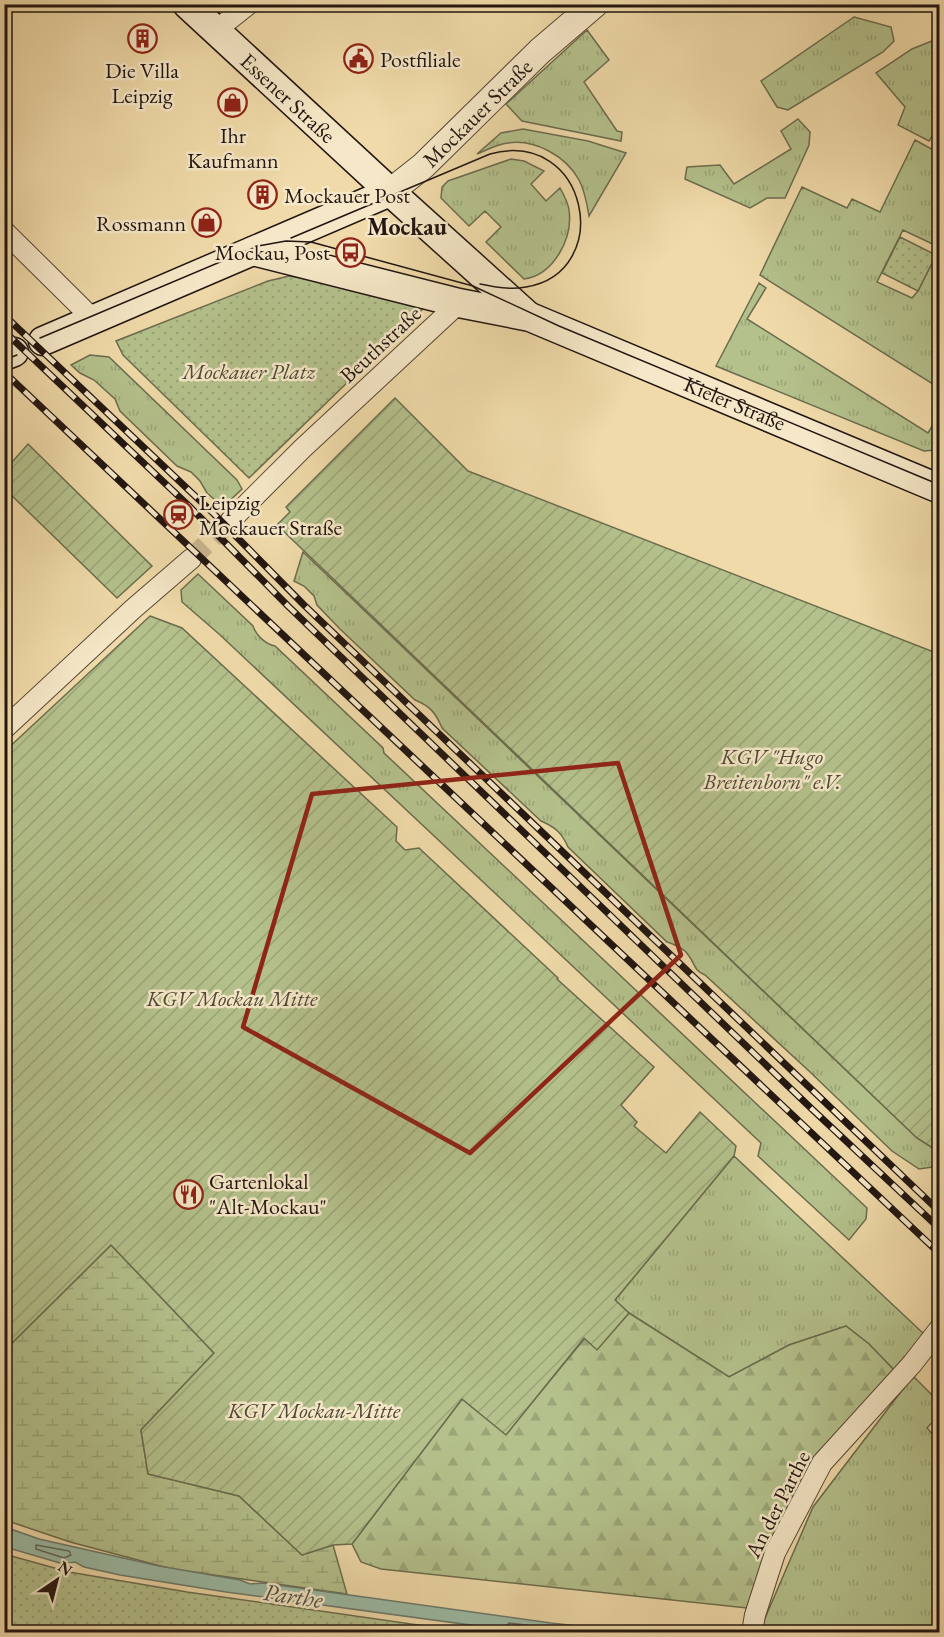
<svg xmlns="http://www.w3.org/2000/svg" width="944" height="1637" font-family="'EB Garamond',serif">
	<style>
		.grass { fill: url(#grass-tufts); stroke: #6b6c4e; stroke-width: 1.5 }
		.forest { fill: url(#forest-firs); stroke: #6b6c4e; stroke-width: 1.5 }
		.wetland { fill: url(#wetland-marsh); stroke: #6b6c4e; stroke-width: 1.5 }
		.park { fill: url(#park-dots); stroke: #6b6c4e; stroke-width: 1.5 }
		.garden { fill: url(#garden-furrows); stroke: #6b6c4e; stroke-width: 1.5 }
		.water { fill: #9bbba5; stroke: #6b796a; stroke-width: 1.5 }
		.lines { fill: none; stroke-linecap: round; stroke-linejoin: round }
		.shore { stroke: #5e685b; stroke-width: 1.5 }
		.minor-tunnel { stroke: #c7b38b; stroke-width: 20; stroke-dasharray: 20 10; stroke-linecap: butt }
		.minor-casing { stroke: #564737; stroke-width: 22 }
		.tertiary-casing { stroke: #564737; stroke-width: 28 }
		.secondary-casing { stroke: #221611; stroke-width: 31 }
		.minor { stroke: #f5e7c7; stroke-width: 20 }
		.tertiary { stroke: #f5e7c7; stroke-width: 26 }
		.secondary { stroke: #f5e7c7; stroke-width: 28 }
		.tram { stroke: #221611; stroke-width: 1.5 }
		.rail-casing { stroke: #221611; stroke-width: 7 }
		.rail { stroke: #f5e7c7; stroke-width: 4.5; stroke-dasharray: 14; stroke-linecap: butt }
		.marked { fill: none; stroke: #8f2418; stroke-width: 4.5; stroke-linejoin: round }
		.labels { text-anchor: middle; stroke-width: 5; stroke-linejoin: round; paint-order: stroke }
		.poi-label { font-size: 22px; fill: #221611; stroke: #f5e7c7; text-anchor: start }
		.street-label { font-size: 22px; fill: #221611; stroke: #f5e7c7 }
		.park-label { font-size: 22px; font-style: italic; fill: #4e4936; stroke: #f5e7c7 }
		.neighbourhood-label { font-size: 24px; font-weight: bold; fill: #221611; stroke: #f5e7c7 }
		.water-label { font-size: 24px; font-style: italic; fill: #4c5045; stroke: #f5e7c7 }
	</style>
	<defs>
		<pattern id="grass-tufts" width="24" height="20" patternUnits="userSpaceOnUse" patternTransform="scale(1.5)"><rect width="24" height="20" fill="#b4c18c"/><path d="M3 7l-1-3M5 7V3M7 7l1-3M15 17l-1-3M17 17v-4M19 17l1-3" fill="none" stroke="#9aa578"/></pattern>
		<pattern id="forest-firs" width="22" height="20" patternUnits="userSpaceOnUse" patternTransform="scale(1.5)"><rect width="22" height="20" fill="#b4c18c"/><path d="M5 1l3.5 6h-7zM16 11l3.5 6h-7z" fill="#9aa578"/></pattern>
		<pattern id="wetland-marsh" width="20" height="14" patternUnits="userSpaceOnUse" patternTransform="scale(1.5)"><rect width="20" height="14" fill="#b4c18c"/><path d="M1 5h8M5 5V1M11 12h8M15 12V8" fill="none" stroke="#9aa578"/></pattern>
		<pattern id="park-dots" width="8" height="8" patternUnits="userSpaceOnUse" patternTransform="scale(1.5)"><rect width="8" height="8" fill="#b4c18c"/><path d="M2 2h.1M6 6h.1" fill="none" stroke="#9aa578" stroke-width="1.8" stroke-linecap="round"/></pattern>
		<pattern id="garden-furrows" width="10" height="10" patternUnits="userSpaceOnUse" patternTransform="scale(1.5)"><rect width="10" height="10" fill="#b4c18c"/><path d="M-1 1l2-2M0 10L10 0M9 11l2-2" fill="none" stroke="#9aa578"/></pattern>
	</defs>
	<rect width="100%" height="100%" fill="#f0daa9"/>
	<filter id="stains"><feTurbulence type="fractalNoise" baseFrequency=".00333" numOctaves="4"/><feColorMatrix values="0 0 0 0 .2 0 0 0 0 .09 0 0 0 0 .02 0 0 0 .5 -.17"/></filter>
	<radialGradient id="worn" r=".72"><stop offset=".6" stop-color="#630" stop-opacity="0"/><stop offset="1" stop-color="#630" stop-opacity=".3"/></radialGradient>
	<path class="grass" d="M854,17L891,27L894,41L883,52L788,110L777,107L761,81Z
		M587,30L609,60L584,82L617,131L622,132L621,141L522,121L506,104Z
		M939,38V130L937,129L929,141L898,125L905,107L876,73L912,49Z
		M798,119L810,132L809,145L785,198H767L750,208L685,179L687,167L720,165L734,184L791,149L781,131Z
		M523,129L588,141L626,153L589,216C587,204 585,191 579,180C566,156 535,139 508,143C497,144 487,150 477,154L501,133Z
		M915,140L939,153V247L903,230L877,282L912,298L918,291L936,255L939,256V388L760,275L802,187L847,208L852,199L880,212Z
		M511,159L524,161L544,171L531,184L546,201L560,188C564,195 568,202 569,210C573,238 554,275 524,279L486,242L501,227L485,211L469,226L441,198L442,187L448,181Z
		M759,283L766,288L747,319L928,433L939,415V440L934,450L924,451L716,366Z
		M90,355L109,357L237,480L242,489L223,507L207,493L200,481L191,472L177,466L120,411L115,399L94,380L80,373L71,365Z
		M303,552L917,1138L939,1152V1166L919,1169L892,1151L809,1071L705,975C694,971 695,964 689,956C684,948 676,945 667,942L568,847C562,833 555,827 541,821L442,728C436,713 430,706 415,700L340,629L317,605L314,596L304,586L294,581Z
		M198,574L253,626C256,635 265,644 275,646L383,748L384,753L867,1208L866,1219L849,1240L758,1156L761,1143L219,634L182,602L181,590Z
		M734,1156L924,1334L895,1371L869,1344L846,1326L789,1345L729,1377L629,1313L615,1300Z
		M913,1376L939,1402V1415L927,1428L939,1441V1632H759L813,1507Z"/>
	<path class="forest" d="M629,1313L729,1377L789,1345L846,1326L869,1344L895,1371L765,1557L747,1608L381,1569L361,1562L352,1544L462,1399L506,1434L585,1338L597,1349Z"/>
	<path class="wetland" d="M111,1245L214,1353L141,1430L148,1474L239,1496L302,1555L333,1545L347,1594L172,1569L70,1542L5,1520V1350Z"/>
	<path class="park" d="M900,237L936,255L918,291L882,273Z
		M289,276L314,280L424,308L249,478L123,355L116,341L268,281Z
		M4,1554L69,1572L187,1592L467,1632H5Z"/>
	<path class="garden" d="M395,398L468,471L939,654V1152L917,1138L277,525L290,512L286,507Z
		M28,444L152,566L117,598L5,489V470Z
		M150,616L182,628L397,827L396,841L405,850L419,848L558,978L557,979L654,1067L621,1105L637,1122L634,1126L666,1153L700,1112L736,1146L734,1156L615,1300L629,1313L597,1350L584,1338L506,1435L462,1399L352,1544L333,1545L302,1555L239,1496L148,1474L141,1430L214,1353L111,1245L5,1350V751Z"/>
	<path class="water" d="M5,1527L39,1539L159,1566L240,1580L250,1584L263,1583L551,1623L614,1630L638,1629L652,1632H522L226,1592L120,1575L84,1567L75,1562L65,1564L60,1563L5,1547Z"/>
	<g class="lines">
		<path class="shore" d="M36,1545L69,1551L71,1555L64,1558L36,1549Z
			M507,1632L506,1626L509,1623L583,1632"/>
		<path class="minor-tunnel" d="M191,559L231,520"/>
		<defs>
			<path id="minor" d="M215,31L249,4
				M4,231L94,320
				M231,520L303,448L459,303
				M4,729L133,609L191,559
				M752,1632L755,1615L775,1553L822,1463L912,1364L940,1328"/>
			<g id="tertiary">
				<path id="s1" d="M390,192L423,166L540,51L595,4"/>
			</g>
			<g id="secondary">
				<path id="s2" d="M187,4L386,188L528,316"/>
				<path id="s3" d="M253,251L459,303L530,317L940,489"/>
				<path d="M43,341L390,192"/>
				<path d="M4,356L14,352"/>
			</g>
		</defs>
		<use href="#minor" class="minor-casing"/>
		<use href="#tertiary" class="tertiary-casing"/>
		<use href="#secondary" class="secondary-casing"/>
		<use href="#minor" class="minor"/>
		<use href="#tertiary" class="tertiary"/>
		<use href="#secondary" class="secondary"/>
		<path class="tram" d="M291,238L490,154C588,127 616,272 526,287C510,290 495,287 480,284
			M243,259L269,253
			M40,338L258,246L286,241L311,242L473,286L559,326L940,485
			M4,360L17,355"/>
		<defs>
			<path id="rail" d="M4,315L213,513L304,605L940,1212
				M4,331L189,506L289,607L415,728L814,1111L940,1229
				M4,372L940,1254"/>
		</defs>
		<use href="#rail" class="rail-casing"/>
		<use href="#rail" class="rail"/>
	</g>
	<path class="marked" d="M618,763L681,955L470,1153L243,1027L312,794Z"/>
	<defs>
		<symbol id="building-ring" viewBox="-11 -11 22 22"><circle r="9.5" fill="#f5e7c7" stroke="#8f2418" stroke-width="1.5"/><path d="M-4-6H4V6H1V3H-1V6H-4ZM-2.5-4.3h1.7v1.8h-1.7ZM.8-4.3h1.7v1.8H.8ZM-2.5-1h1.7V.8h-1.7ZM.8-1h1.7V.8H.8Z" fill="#8f2418"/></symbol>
		<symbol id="civic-ring" viewBox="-11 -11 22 22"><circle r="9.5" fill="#f5e7c7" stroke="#8f2418" stroke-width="1.5"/><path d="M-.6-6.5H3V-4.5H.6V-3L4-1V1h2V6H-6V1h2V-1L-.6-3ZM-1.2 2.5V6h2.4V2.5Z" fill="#8f2418"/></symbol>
		<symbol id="shop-ring" viewBox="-11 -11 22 22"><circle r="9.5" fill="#f5e7c7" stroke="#8f2418" stroke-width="1.5"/><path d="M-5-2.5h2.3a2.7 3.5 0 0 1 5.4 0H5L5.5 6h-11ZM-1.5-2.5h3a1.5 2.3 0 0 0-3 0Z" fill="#8f2418"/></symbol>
		<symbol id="bus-ring" viewBox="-11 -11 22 22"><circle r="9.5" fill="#f5e7c7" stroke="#8f2418" stroke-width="1.5"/><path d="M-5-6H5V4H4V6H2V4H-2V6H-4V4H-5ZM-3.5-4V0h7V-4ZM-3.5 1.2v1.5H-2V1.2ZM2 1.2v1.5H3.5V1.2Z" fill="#8f2418"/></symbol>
		<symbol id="station-ring" viewBox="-11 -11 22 22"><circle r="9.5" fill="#f5e7c7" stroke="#8f2418" stroke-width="1.5"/><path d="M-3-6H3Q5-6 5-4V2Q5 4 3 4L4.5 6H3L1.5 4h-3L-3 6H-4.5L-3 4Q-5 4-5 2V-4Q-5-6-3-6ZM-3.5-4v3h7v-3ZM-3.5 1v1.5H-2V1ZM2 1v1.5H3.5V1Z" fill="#8f2418"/></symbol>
		<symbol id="restaurant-ring" viewBox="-11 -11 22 22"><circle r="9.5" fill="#f5e7c7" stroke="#8f2418" stroke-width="1.5"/><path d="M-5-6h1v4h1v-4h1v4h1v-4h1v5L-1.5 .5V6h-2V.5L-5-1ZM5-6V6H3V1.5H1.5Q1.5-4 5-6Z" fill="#8f2418"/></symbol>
	</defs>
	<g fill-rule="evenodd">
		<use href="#building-ring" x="126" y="22" width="33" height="33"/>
		<use href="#civic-ring" x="342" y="42" width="33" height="33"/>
		<use href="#shop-ring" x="216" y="86" width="33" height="33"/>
		<use href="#building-ring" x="246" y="178" width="33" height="33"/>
		<use href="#shop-ring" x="190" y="206" width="33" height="33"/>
		<use href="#bus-ring" x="334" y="236" width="33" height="33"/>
		<use href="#station-ring" x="162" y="498" width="33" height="33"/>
		<use href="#restaurant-ring" x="172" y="1178" width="33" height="33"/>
	</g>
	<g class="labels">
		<g class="poi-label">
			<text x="380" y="67">Postfiliale</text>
			<text x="142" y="78" text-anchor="middle">Die Villa<tspan x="142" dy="25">Leipzig</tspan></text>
			<text x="233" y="143" text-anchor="middle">Ihr<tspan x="233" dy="25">Kaufmann</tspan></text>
			<text x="284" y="203">Mockauer Post</text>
			<text x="186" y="231" text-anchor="end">Rossmann</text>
			<text x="330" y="260" text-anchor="end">Mockau, Post</text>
			<text x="199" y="510">Leipzig<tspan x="199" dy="25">Mockauer Straße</tspan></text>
			<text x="209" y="1189">Gartenlokal<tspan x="209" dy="25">"Alt-Mockau"</tspan></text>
		</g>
		<g class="street-label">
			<text dy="8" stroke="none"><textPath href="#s2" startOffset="138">Essener Straße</textPath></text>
			<text dy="8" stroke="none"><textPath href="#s1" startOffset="118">Mockauer Straße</textPath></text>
			<text transform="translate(380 344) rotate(-43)" y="8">Beuthstraße</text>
			<text dy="8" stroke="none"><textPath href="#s3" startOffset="507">Kieler Straße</textPath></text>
			<text transform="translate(777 1504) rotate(-63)" y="8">An der Parthe</text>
		</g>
		<g class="park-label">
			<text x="249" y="379">Mockauer Platz</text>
			<text x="772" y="764">KGV "Hugo<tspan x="772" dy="25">Breitenborn" e.V.</tspan></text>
			<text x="232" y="1006">KGV Mockau Mitte</text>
			<text x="314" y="1418">KGV Mockau-Mitte</text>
		</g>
		<g class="neighbourhood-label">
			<text x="407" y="235">Mockau</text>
		</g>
		<g class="water-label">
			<text transform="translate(293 1596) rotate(8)" y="8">Parthe</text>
		</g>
	</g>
	<rect width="944" height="1637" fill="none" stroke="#f0daa9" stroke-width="24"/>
	<rect x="6" y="6" width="932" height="1625" fill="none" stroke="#221611" stroke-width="3"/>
	<rect x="12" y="12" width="920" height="1613" fill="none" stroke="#221611" stroke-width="1.5"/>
	<g transform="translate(57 1580) rotate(35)" stroke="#f5e7c7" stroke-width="4.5" paint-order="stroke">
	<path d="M0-4.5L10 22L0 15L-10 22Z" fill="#221611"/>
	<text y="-9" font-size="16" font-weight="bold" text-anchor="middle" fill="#221611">N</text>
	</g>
	<rect width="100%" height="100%" filter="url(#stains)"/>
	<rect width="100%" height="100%" fill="url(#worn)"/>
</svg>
